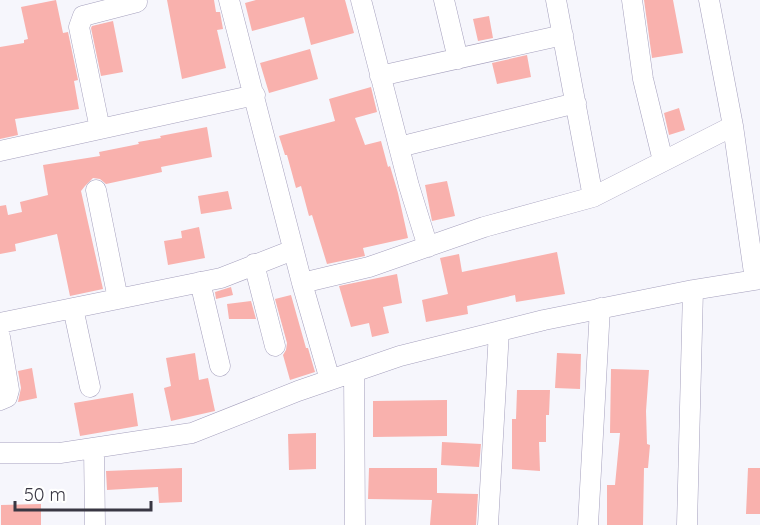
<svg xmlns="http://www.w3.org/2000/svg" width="760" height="525" font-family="Quicksand,sans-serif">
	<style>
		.building { fill: #f9b1ad }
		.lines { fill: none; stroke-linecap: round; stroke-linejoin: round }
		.minor-casing { stroke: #a5a0bd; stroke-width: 21 }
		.minor { stroke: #fff; stroke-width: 20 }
	</style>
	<rect width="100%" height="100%" fill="#f6f6fc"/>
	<path class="building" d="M56,0L63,33L68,32L78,80L74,81L79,109L15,119L18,135L0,139V47L24,43V40L28,39L21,7Z
		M167,0H214L216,12H220L223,29L217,30L226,68L182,79Z
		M256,0H345L354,33L311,45L304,17L252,31L245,3Z
		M644,0H673L683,53L652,58Z
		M489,16L493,38L478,41L473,19Z
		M113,21L123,72L101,76L91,28L92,26Z
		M310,49L318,79L269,93L260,63Z
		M527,55L531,77L497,84L492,63Z
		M371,87L377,112L355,118L365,145L381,141L388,167L390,166L398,193L408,238L363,248L365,256L327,264L312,215L309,216L301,186L296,188L287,155H285L279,136L335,121L329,99Z
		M679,108L685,130L669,135L664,113Z
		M207,127L212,157L161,167L162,172L106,184L100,179L93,178L85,186L81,191L103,289L70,296L57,234L15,244L16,251L0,254V206L6,205L8,215L22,212L20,202L48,195L43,165L100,156L99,152L139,144L138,142L161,138L160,136Z
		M447,181L455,216L432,221L425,185Z
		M228,191L232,209L201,214L198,196Z
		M199,227L205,258L168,265L164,241L182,238L181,231Z
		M557,252L565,294L516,302L515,295L467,306L468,314L426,322L422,300L448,294L440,258L459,254L462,272Z
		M397,274L402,303L383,307L389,333L372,337L369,323L351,327L339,286Z
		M231,287L233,295L216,299L215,292Z
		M291,295L306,348H308L315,372L290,380L283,355L286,350L287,343L275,299Z
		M251,301L256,319H229L227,304Z
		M195,353L199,380L208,378L215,411L171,421L164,388L171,386L166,358Z
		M557,353L581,354L580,389L555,388Z
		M32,368L37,398L18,402L21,388L18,371Z
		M611,369L649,370L646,411L647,444L650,445L648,468H644L643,525H607V485H615L620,433H610Z
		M517,390H550L549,415H546V442H539L540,471L512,469V419H516Z
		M133,393L138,426L80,436L74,403Z
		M447,400V436L373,437V401Z
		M316,433V469L289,470L288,434Z
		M442,442L481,444L479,467L441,465Z
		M182,468V502L159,503L158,487L107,490L106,471Z
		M369,468H437V493L478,494L476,525H430L432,500L368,499Z
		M748,468H760V514H746Z
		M41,504V525H1V505Z"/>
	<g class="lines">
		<defs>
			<path id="minor" d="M229,0L302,283L369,267L484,227L593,197L733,126
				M361,0L409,186L428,247
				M444,0L458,59
				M556,0L593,197
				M632,0L643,79L663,161
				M380,76L563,35
				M100,129L79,27L83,16L137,2
				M399,147L576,103
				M0,151L255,95
				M96,190L118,299
				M254,264L275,346
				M200,282L220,366
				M302,283L330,380
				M73,308L90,387
				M0,323L221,278L293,250
				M0,337L9,390L7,397L0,400
				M354,372L355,525
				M94,448L95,525
				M0,453H60L192,433L298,391L400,356L544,320L693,290L755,280L733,126L709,0
				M488,525L499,331
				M588,525L600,308
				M687,525L693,290"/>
		</defs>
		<use href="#minor" class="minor-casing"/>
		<use href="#minor" class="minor"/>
	</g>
	<path d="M15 501v9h136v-9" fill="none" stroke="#393743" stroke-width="3"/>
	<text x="24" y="501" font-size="18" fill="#393743" stroke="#ffffff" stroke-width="4.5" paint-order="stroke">50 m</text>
</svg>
